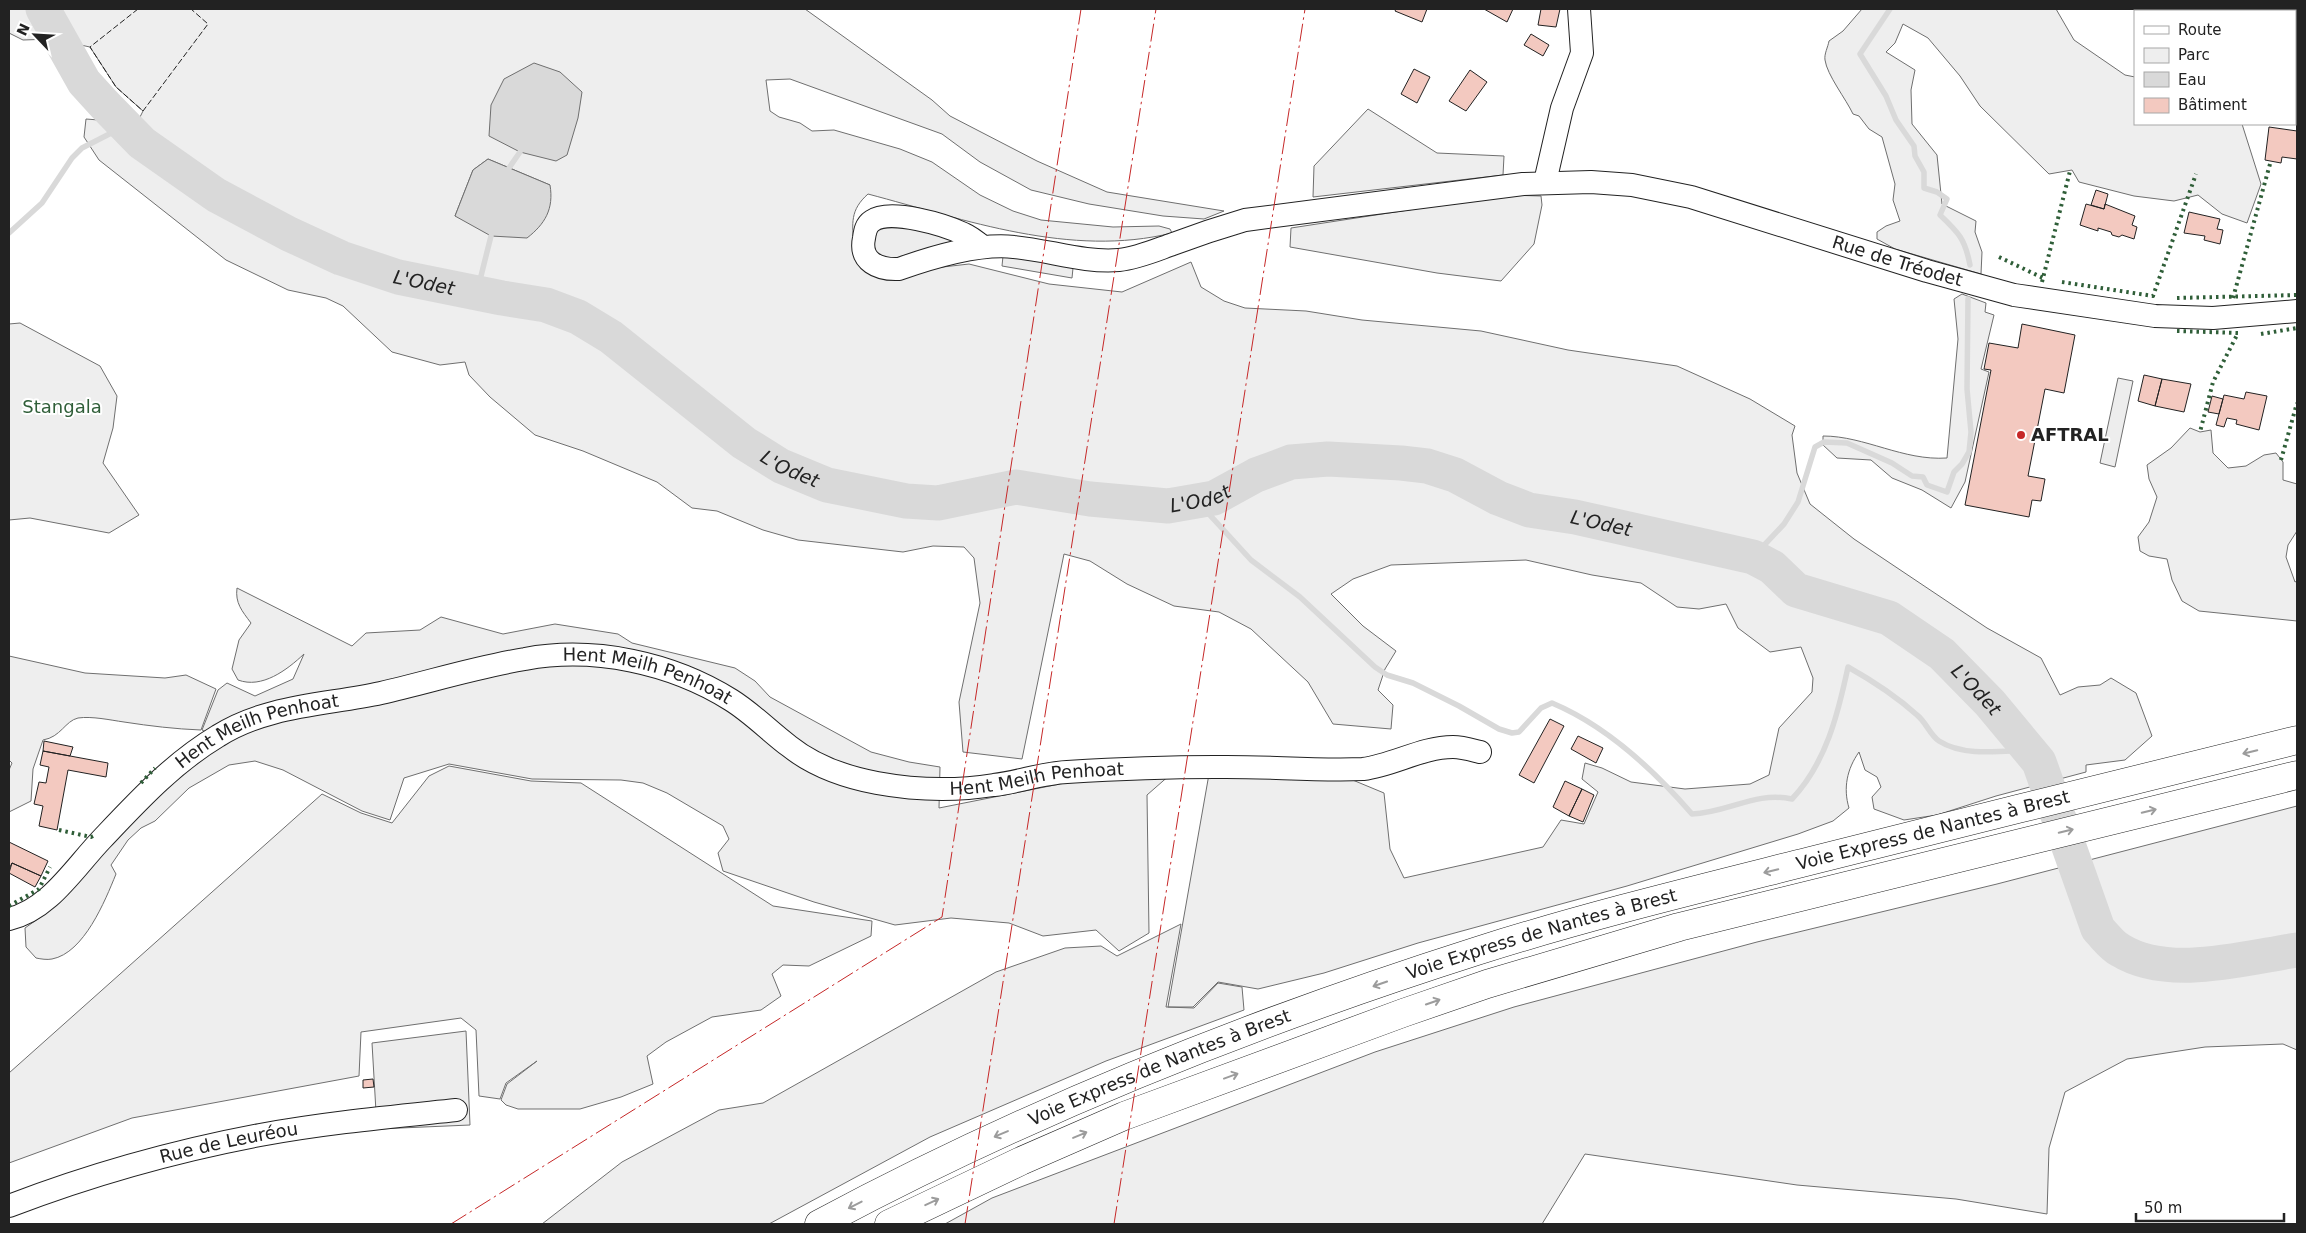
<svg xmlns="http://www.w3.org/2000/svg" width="2306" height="1233" font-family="'DejaVu Sans',sans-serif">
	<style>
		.green { fill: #eee; stroke: #6f6f6f; fill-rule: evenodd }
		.parking { fill: #ededed; stroke: #6f6f6f }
		.water { fill: #d9d9d9; stroke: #6f6f6f }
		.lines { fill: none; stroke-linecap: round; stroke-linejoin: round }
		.stream { stroke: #d9d9d9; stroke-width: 5.5 }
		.river { stroke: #d9d9d9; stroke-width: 35 }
		.building { fill: #f3c9c0; stroke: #222 }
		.minor-casing { stroke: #222; stroke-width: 24 }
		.highway-casing { stroke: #222; stroke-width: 29 }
		.minor { stroke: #fff; stroke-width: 22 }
		.highway { stroke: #fff; stroke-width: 28 }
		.hedge { stroke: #2f5e38; stroke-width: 4; stroke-dasharray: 2.5 4; stroke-linecap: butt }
		.fence { stroke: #222; stroke-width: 1; stroke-dasharray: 6 2.5; stroke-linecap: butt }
		.power { stroke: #c62828; stroke-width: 1; stroke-dasharray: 18 4 2.5 4; stroke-linecap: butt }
		.oneway { stroke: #9c9c9c }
		.poi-dot { fill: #c62828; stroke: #fff; stroke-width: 2 }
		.labels { text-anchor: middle; stroke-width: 4; stroke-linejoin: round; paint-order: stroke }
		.street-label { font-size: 18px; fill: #222; stroke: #fff }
		.park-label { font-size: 18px; fill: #2f5e38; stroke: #fff }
		.poi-label { font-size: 18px; font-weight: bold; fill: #222; stroke: #fff; text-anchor: start }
		.water-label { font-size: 19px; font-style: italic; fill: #222; stroke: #fff }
	</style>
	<rect width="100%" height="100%" fill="#fff"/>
	<path class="green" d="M9,9H805L932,100L950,116L1037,161L1107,192L1224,211L1204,219L1163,216L1089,204L1031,190L980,162L942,134L790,79L766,80L770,111L779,117L800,123L812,131L834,130L900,149L932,162L980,195L1013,211L1041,220L1113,227L1159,226L1170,229L1172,233C1071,258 966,220 868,194C850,210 852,223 854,246L934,268L969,264L1049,284L1122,292L1191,262L1201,287L1224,301L1245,308L1306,311L1362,320L1481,331L1568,350L1677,366L1750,399L1795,426L1792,435L1797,473L1810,504L1854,539L1987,628L2041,658L2060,695L2078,687L2100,685L2111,678L2136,693L2152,736L2125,760L2086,765V772L1996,796L1937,815L1904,820L1874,809L1872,797L1881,787L1877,777L1865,770L1859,752C1847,769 1843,788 1849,808L1833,821L1798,834L1627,886L1418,943L1324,973L1258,989L1218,982L1193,1007H1168L1209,774L1343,776L1384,793L1390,849L1404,878L1543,847L1561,820L1584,824L1598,792L1582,779L1585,763L1602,768L1631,782L1685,789L1750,784L1769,775L1779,728L1812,692L1813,678L1801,647L1770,652L1738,628L1726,604L1699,609L1677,607L1641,583L1592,575L1526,560L1391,565L1353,579L1331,594L1363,626L1396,651L1385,669L1378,690L1393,705L1391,729L1333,724L1308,682L1251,629L1219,612L1174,606L1127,584L1090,561L1064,554L1022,759L963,752L959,702L980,603L974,558L964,547L933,546L903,552L798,540L763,530L717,511L692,508L657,482L583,451L535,435L490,397L469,375L465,362L440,365L392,352L343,306L326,298L288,290L226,260L99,160L84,137L86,119L137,123L143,111L116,87L90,47L52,39L23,40L9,33ZM488,159L550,185L455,216L473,170Z
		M1862,9H2056L2074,40L2125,75L2135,77V124H2242L2261,184L2247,223L2222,214L2198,195L2174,201L2134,196L2079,182L2072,170L2049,174L1980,106L1960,76L1928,38L1903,24L1895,43L1886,52L1915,70L1911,90L1912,124L1937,155L1942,204L1976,221L1975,232L1982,252L1981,274L1895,249L1877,239V232L1886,226L1900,221L1893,200L1895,184L1882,137L1869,129L1859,116L1853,114C1846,99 1827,75 1825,60C1824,54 1828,47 1829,41L1843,31Z
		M1368,109L1437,153L1504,156L1503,175L1313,197L1314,166Z
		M1506,195L1541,196L1542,205L1534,244L1501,281L1437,273L1290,247L1291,228Z
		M1962,294L1986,303L1985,312L1994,315L1981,369L1989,372L1965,482L1951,508L1922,490L1892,478L1871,460L1837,458L1823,445V436C1865,436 1903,461 1947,458L1958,339L1954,299Z
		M20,323L100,366L117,396L113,428L103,463L139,515L109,533L30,518L9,520V324Z
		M2190,428L2200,432L2211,430L2213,453L2228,468L2246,466L2264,455L2276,453L2283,462V480L2297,484V531L2288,545L2286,557L2295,582L2297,581V621L2199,611L2182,601L2172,580L2167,559L2149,556L2140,551L2138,537L2149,522L2157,497L2149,479L2147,465L2171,448Z
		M237,588L352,646L366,633L420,630L441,617L503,634L555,624L618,634L632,643L735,668L755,681L770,697L871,752L909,762L940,767L939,808L1100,776L1171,774L1147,795L1149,933L1119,951L1096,930L1043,936L1009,923L951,918L895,925L814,902L723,871L718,853L729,839L723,826L667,793L643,783L621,780L532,779L449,764L404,778L390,820L362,811L283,770L255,761L229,765L189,788L155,821L141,828L128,840L111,865L116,874C105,901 84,953 52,959C47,960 41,959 36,958L26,947L25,928L42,916L119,831L218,738L202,730L218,690L227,683L255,696L293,679L304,654C287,670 262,689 238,680L232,669L239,640L251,623C242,611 235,603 237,588Z
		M9,656L85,673L165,678L186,675L216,689L201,730C175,729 150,726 124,722C110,720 92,716 78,718C65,721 61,737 43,740L33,769L31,801L9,812V770L12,763L9,760Z
		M449,766L531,781L581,783L773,906L872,921L871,936L809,966L783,965L772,974L781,996L761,1010L712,1017L666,1042L647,1056L653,1084L621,1097L580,1109H518L506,1105L501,1100L507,1084L537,1061L506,1083L500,1099L479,1096L476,1030L461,1018L361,1032L359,1076L132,1118L9,1163V1073L322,794L361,813L392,823L429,776Z
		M2297,806V1050L2283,1044L2205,1047L2127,1059L2065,1092L2049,1148L2047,1214L1956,1199L1797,1185L1585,1154L1542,1224H945L992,1198L1375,1052L1514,1007L1757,942L1997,884Z
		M1181,924L1166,1007L1194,1008L1218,983L1242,987L1244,1010L1106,1061L930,1137L769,1224H542L622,1162L719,1110L763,1103L996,972L1065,948L1101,946L1117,956Z"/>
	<path class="parking" d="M894,219L974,246L895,263L872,254L878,224Z
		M1004,246L1074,258L1072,278L1002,266Z
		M2118,378L2133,381L2115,467L2100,463Z
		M466,1031L470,1125L377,1129L372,1043Z"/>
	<path class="water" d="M534,63L560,72L582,92L578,118L567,155L556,161L520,152L489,136L491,105L504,79Z
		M488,159L550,185C554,209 545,224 527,238L491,236L455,216L473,170Z"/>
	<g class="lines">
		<path class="stream" d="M1890,9L1860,54L1886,96L1896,120L1914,146L1915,156L1924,172V188L1937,192L1947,199L1940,215C1959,233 1965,239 1970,265
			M509,168L520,152
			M9,233L42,203L72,158L82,148L125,126
			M477,292L491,236
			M1197,501L1251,560L1300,597L1375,667L1387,675L1413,683L1459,706L1499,729L1512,733L1519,732L1541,708L1552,703C1607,726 1653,769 1692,814C1728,813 1755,791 1792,799C1826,763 1838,714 1848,667C1873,681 1896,696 1917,715C1926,722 1930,735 1939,741C1964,757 2001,751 2029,750
			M1753,557L1784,524L1798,502L1815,447L1824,442L1847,443L1892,463L1912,476L1923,477L1927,485L1947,492L1954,472L1962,464L1969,452L1971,432L1967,389L1968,299"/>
		<path class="river" id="s1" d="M43,9L84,82L104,104L142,143L216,195L289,234L341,258L398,277L502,298L546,305L578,317L611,337L744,443L781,466L827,485L906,501L938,503L1016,487L1090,499L1168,506L1214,498L1256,475L1291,462L1328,459L1401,463L1427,466L1455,475L1498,498L1529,510L1575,517L1753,557L1772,567L1796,590L1889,618L1942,654L1990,703L2039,762L2098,929C2105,936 2112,946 2120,950C2168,980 2244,958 2297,950"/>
	</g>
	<path class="building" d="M1396,9H1427L1422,22L1395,11Z
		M1484,9H1513L1507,22Z
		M1541,9H1560L1556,27L1538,25Z
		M1531,34L1549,45L1543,56L1524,45Z
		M1414,69L1430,77L1417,103L1401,94Z
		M1470,70L1487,82L1466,111L1449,101Z
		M2269,127L2297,131V159L2282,157L2281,163L2265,160Z
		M2096,190L2108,194L2104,209L2091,205Z
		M2086,204L2104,209L2105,204L2135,216L2132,225L2137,227L2134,239L2122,235L2119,237L2112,235L2111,232L2098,228V231L2080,225Z
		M2189,212L2220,219L2217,229L2223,230L2220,244L2204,240L2205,236L2184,233Z
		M2022,324L2075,335L2064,393L2045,389L2028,476L2045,479L2041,501L2032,500L2029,517L1965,505L1991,370L1984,369L1989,343L2018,348Z
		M2144,375L2162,379L2155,406L2138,401Z
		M2162,379L2191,384L2184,412L2155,406Z
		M2246,392L2267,396L2259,430L2236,424L2237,420L2227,418L2224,427L2216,425L2224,395L2244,399Z
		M2212,396L2223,399L2219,414L2208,412Z
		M1550,719L1564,726L1534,783L1519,775Z
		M1578,736L1603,748L1596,763L1571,749Z
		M44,741L73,747L70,756L43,751Z
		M43,751L108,763L106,777L68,770L57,830L39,826L43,806L34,804L39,782L46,783L49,767L40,765Z
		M1565,781L1582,789L1569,816L1553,807Z
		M1582,789L1594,795L1583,822L1569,816Z
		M9,842L48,861L41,876L12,863L9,869Z
		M12,863L41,876L35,887L9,873Z
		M373,1079L374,1087L363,1088V1080Z"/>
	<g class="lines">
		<defs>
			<g id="minor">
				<path d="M1545,182L1562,108L1582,53L1579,9"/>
				<path id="s2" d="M983,247C977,242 971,237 964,234C945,225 890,208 872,221C866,225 865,231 864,238C859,262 879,270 899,269C933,257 978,243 1014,247C1049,250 1083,263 1119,260C1138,258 1156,250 1173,244C1197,235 1221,227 1245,220L1523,184L1591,182L1632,185L1691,197L1927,271L2014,295L2155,316L2213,318L2297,311"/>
				<path id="s3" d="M9,919C49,910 75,867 102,839C138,801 173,763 218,736C267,705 326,705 381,693C429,682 476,667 525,659C594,646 672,663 731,700C752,713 769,731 789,746C814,766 845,777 877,783C915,790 956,791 994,785C1019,782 1043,773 1067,772C1116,769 1166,767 1215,767C1264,766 1314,771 1363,769C1394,765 1422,747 1453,747C1462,747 1472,750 1480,752"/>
				<path id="s4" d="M9,1206C90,1175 175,1151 260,1135C325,1123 390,1117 456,1110"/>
			</g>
			<g id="highway">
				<path id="s5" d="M819,1224C1028,1112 1251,1023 1477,951C1587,916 1699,889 1810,861C1972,820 2135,780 2297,740"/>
				<path d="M889,1224L1021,1161L1124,1116L1403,1013L1487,984L1679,927L2297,775"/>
			</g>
		</defs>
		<use href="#minor" class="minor-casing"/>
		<use href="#highway" class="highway-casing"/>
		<use href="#minor" class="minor"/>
		<use href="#highway" class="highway"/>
		<path class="hedge" d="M1999,257L2043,278
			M2042,282L2070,171
			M2062,282L2153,296L2196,174
			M2177,298L2297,295
			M2233,298L2270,164
			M2177,331L2238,333L2213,382L2200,432
			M2261,334L2297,328
			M2281,460L2297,403
			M141,783L155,768
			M59,830L91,837L93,836
			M9,906L39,889L50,867"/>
		<path class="fence" d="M138,9L90,47L116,87L143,111L208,24L191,9"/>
		<path class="power" d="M451,1224L942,917L1081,9
			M965,1224L1156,9
			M1114,1224L1305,9"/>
	</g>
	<defs><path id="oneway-shaft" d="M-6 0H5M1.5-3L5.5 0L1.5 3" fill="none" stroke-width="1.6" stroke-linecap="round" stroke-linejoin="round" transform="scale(1.25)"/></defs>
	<g class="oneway">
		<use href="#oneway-shaft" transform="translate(2250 752) rotate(166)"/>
		<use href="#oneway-shaft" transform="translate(2149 811) rotate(-14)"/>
		<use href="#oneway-shaft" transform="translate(2066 831) rotate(-14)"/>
		<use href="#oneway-shaft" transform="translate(1771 871) rotate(166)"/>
		<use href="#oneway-shaft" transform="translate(1380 984) rotate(161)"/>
		<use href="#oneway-shaft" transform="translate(1433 1002) rotate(-19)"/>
		<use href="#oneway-shaft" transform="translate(1231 1076) rotate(-20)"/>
		<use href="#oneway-shaft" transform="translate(1001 1134) rotate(157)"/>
		<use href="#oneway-shaft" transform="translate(1080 1135) rotate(-23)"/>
		<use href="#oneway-shaft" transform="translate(932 1202) rotate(-25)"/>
		<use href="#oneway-shaft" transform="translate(855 1205) rotate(153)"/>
	</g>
	<circle class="poi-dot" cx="2021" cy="435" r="5"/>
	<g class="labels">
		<g class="street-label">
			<text dy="6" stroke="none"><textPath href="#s2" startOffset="1216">Rue de Tréodet</textPath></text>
			<text dy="6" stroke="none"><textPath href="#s3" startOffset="724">Hent Meilh Penhoat</textPath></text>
			<text dy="6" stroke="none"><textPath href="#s3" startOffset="319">Hent Meilh Penhoat</textPath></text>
			<text dy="6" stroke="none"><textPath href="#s3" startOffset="1144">Hent Meilh Penhoat</textPath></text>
			<text dy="6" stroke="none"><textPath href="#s5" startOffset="1185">Voie Express de Nantes à Brest</textPath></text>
			<text dy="6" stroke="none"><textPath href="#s5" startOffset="780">Voie Express de Nantes à Brest</textPath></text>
			<text dy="6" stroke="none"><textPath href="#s5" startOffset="375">Voie Express de Nantes à Brest</textPath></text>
			<text dy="6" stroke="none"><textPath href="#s4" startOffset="229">Rue de Leuréou</textPath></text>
		</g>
		<g class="park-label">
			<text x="62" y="413">Stangala</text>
		</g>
		<g class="poi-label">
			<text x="2031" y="441">AFTRAL</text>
		</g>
		<g class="water-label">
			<text dy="7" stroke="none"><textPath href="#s1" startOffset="485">L'Odet</textPath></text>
			<text dy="7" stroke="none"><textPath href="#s1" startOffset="905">L'Odet</textPath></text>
			<text dy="7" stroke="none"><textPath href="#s1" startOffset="1324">L'Odet</textPath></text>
			<text dy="7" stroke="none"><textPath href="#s1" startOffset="1744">L'Odet</textPath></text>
			<text dy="7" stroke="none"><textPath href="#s1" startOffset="2165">L'Odet</textPath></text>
		</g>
	</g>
	<rect width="2306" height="1233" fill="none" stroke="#222222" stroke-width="20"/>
	<rect x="2134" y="10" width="162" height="115" fill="#ffffff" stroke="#a7a7a7"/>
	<rect x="2144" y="26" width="25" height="8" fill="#ffffff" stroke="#a7a7a7"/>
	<text x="2178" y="35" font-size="15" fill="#222222">Route</text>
	<rect x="2144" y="48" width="25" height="15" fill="#eeeeee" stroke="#a7a7a7"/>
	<text x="2178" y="60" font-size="15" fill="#222222">Parc</text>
	<rect x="2144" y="72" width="25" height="15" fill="#d9d9d9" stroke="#a7a7a7"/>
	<text x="2178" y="85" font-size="15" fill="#222222">Eau</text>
	<rect x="2144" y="98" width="25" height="15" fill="#f3c9c0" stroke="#a7a7a7"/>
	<text x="2178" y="110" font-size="15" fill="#222222">Bâtiment</text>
	<g transform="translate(35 35) rotate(295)" stroke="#ffffff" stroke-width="4" paint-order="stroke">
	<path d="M0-4L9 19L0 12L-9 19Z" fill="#222222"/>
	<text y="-8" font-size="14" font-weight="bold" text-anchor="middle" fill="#222222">N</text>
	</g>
	<path d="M2136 1213v8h148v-8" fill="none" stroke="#222222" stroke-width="2.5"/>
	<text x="2144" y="1213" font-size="15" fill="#222222" stroke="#ffffff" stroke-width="4" paint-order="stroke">50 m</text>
</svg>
